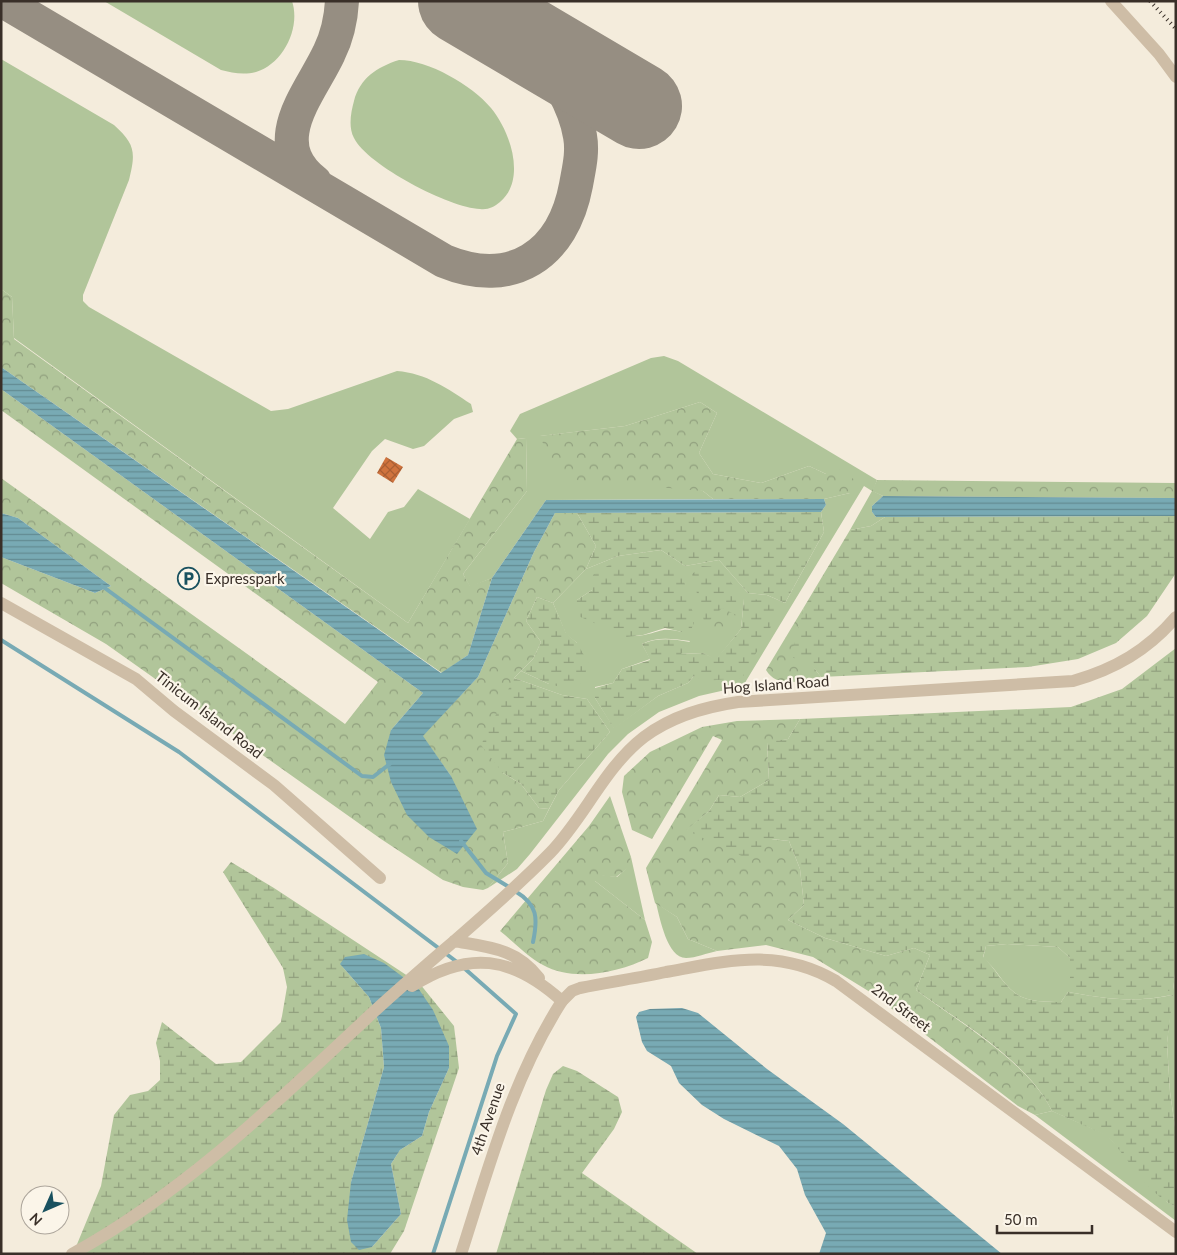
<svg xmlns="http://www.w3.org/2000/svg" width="1177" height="1255" font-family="Lato,sans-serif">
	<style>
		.grass { fill: #b1c59a; fill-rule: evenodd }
		.forest { fill: url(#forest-crowns) }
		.wetland { fill: url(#wetland-marsh); fill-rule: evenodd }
		.water { fill: url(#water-rules) }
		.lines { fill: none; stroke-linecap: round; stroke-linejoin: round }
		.stream { stroke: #78aab4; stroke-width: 4 }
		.taxiway { stroke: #968e82; stroke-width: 34 }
		.runway { stroke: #968e82; stroke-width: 86 }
		.building { fill: url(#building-cross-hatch) }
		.minor { stroke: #cebda6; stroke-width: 12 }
		.tertiary { stroke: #cebda6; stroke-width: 12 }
		.rail { stroke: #392f28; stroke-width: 4; stroke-dasharray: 1 4; stroke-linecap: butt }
		.labels { text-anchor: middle; stroke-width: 4.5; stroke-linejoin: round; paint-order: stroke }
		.poi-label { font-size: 15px; fill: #392f28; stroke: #fbf5e9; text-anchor: start }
		.street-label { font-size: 15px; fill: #392f28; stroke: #fbf5e9 }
	</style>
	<defs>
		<pattern id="forest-crowns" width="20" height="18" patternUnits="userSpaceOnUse" patternTransform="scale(1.25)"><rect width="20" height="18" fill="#b1c59a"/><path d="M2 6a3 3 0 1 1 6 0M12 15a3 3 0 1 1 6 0" fill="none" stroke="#91a07e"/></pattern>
		<pattern id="wetland-marsh" width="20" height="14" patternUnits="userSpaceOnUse" patternTransform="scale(1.25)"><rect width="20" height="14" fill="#b1c59a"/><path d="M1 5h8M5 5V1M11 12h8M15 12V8" fill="none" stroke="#91a07e"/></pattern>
		<pattern id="water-rules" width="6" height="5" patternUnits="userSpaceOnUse" patternTransform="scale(1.25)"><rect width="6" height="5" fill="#78aab4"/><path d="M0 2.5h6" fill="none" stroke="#638b92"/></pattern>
		<pattern id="building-cross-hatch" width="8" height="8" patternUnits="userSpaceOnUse" patternTransform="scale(1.25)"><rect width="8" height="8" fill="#d0733d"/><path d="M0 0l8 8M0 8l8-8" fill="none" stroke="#aa5f33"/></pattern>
	</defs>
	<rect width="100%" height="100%" fill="#f4ecdc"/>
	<path class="grass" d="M104,1H292C301,28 283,64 256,72C244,75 232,73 221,70Z
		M1,59L114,125C135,144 136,152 129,180L83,295V301L89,307L271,411L288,409L397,371C426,373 448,389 471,404L473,412L454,419L424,446L413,449L385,439L372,451L333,508L370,539L388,512L404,507L418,489L470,519L408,623L14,338L12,297L1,289Z
		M399,60C428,60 472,85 491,108C510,131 527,179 500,202C494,207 488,210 480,209C450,208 367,165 354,138C348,127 351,112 354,101C360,78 377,67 399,60Z
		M664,356L678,361L877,480L873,491L883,496L872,506V512L876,517H885L871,526L850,530L872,491L864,486L743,686L699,696L659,712L628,734L608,754L530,854L517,869L488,888L508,863L503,832L543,821L559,790L610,732L587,699L562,695L514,678L521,671L549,684L577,643L566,634L553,603L586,569L618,556L661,550L685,566L719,560L748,593L767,595L785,603L824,532L821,512L826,505L824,499L850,493L826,474L809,466L761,483L713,474L699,453L717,413L700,402L625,426L540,436L703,491L713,499L546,500L492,578L470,587L463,574L527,491L526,438L517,439L510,431L520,414L651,358ZM592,590L682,632C662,627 662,631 644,635C615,641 596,618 577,600ZM744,599L742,678L694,676L688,683L658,696L614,728L595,698V687L613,683L622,669L650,659L642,644C657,636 673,639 690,641L680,654L703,653L716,660L741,629Z
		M631,857L645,920L595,881L594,874L617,877L627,868Z
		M656,903L677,917L688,939L717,951C707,953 696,958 686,958C667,958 660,918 656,903Z
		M1007,944L1058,947L1070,958L1072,976L1173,990L1176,966V1134L1170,1092L1167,1043L1172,995C1131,1003 1109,999 1068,992L1061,1002C1047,1002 1026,1002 1015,993C1002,983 996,968 983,958L986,946Z
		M1052,1111L1107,1135L1167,1202L1176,1207V1221L1035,1115Z"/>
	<path class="forest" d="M1,289L12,297L14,339L408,623L517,439L526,438L527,491L463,574L470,586L492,578L468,655L442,673L1,367Z
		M1,389L423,693L391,730L451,776L422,736L478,677L534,552L555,513H577L596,546L586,569L553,603L537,597L526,621L541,642L533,659L514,678L503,773L521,784L539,808L549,809L543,821L503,832L508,863L488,888L483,890L463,887L443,880L381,839L106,644L1,583V557L95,593L111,586L18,518L1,513V478L345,724L378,682L1,410Z
		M700,402L717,413L699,453L713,474L761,483L809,466L826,474L834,466L858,482L850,493L824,499H713L703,491L563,479L539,436L625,426Z
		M877,480L1176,483V498L883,496L872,491Z
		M804,607C799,633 804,656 821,677C802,680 778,690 766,670Z
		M722,608L737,615L730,628L711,632L704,621H709Z
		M800,719L788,739L767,743L769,780L740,797L719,795L709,811L687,830L789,841L800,869L804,905L788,920L825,938L886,956L914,948L930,955L916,990C959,1022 1029,1063 1052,1111L1035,1115L1018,1106L870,992L813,957L766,945L717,951L688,939L677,917L655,903L646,868L722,740L713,736L652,839L632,830L622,792L624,776L650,752L702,727L737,721Z
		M610,796L631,857L628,868L616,877L595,875V881L645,920L652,942L648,958C618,973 573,982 543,965C528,957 514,942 500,931L589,826Z"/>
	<path class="wetland" d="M821,512L824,532L785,603L767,595L748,593L719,560L685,566L661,550L618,556L586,569L596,546L577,513Z
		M1176,516V573L1147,616L1116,643L1078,659L1028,667L821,677L811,664L791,657L804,607L850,530L871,526L885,517Z
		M640,557L664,558L681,571L695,620L691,630L682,632L665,628L643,635L626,637L576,615L577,600L592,590L593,575L612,563Z
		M702,566L719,567L736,589L737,615L722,608L709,621H704L692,574Z
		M537,597L553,603L566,633L577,643L589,664L581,683L569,689L549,684L521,671L533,659L541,642L526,621Z
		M744,599L765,600L782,607L742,678L704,681L694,676L688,683L658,696L614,729L595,698V688L613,683L622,669L650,660L642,644C658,637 673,639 690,642L681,654L703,653L716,659L741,629Z
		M1176,648V966L1173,990C1137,999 1106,994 1070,988V958L1058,947L1007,944L986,946L983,957C995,968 1002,983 1015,993C1026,1002 1047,1002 1061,1002L1068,992C1109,999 1131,1003 1173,995L1167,1043L1170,1092L1176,1134V1207C1145,1192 1131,1161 1108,1137C1105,1134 1060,1115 1052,1111C1028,1061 960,1022 916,990L930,955L914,948L886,956L825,938L788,920L804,905L800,869L789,841L772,839L748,859L686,830L709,811L719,795L740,797L769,780L767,742L788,739L800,719L1071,707L1122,689Z
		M514,678L562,695L587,699L610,732L559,790L549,809L539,808L521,784L503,773L481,745Z
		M231,862L274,888L420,984L454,1026L459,1068L404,1231L390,1254H73L101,1186L114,1115L130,1095L148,1091L160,1080V1061L156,1043L162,1022L216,1064L241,1062L281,1022L287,987L283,968L223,872ZM340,964L449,1068L429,1112L422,1136L400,1150L391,1164L401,1214L372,1247L351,1182L384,1067L381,1028L369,997Z
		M563,1066L577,1071L618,1097L622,1112L614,1129L582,1173L698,1254H496L546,1090L553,1074Z"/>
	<path class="water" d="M1,367L441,673L468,655L492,578L546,500L824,499L826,505L821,512L555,513L534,552L478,677L423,736L451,776L477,829L457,854L429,837L407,815L391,782L384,755L391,730L423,693L1,389Z
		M883,496L1176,498V516L876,517L872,512V506Z
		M1,513L18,518L111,586L95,593L1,557Z
		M364,954L384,963L418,988L433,1010L449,1046V1068L429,1112L422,1136L400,1150L391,1164L401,1214L372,1247L359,1250L351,1242L347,1220L351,1182L384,1067L381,1028L369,997L340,964L345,957Z
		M682,1008L698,1013L767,1069L843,1124L1002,1254H819L826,1233L805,1195L797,1169L779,1146L724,1119L702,1105L679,1083L671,1066L647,1051L642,1042L636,1017L639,1012L650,1009Z"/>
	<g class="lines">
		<path class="stream" d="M102,586L362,776L373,777L391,763
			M1,640L179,752L457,962
			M461,841L486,873L509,887
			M515,891C538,905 538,918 533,942
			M433,1254L497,1056L516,1014L464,968"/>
		<path class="taxiway" d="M3,1L444,261C512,289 563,255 576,185C579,168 583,153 580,136C574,100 551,67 528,40
			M315,182C264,142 310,94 329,53C337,37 341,19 342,1"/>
		<path class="runway" d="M461,1L639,106"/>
	</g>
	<path class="building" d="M386,457L403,467L393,483L377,473Z"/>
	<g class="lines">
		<path class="minor" d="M461,1254C489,1167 512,1079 562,1001"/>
		<path class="tertiary" d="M1111,1L1159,54L1176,77
			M1,603L136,679L174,711L274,785L380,878
			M454,941C488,947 516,948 539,978
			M412,986C469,950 512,956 562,1001L572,991L580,988C609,982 638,978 666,972C727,961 779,947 836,981L1176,1232
			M72,1254C183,1193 275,1104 367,1018C427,962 492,912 550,853C585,817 604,768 644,737C672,716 704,707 738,702L1073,681C1115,669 1148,650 1176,617"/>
		<path class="rail" d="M1150,1L1176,29"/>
	</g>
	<defs>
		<symbol id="parking-ring" viewBox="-11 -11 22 22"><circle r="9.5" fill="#fbf5e9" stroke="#19515f" stroke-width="1.5"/><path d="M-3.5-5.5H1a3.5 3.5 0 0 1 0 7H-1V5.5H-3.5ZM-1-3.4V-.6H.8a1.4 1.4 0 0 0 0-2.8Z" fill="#19515f"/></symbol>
	</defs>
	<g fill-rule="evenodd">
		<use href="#parking-ring" x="176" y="566" width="25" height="25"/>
	</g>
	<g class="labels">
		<g class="poi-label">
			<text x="205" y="584">Expresspark</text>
		</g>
		<g class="street-label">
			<text transform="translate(776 685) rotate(-4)" y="5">Hog Island Road</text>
			<text transform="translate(209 715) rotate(38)" y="5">Tinicum Island Road</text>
			<text transform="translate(901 1008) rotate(37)" y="5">2nd Street</text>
			<text transform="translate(488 1119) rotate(-71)" y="5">4th Avenue</text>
		</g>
	</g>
	<rect width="1177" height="1255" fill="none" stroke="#392f28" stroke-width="5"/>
	<g transform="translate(45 1210) rotate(225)"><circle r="24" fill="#fbf5e9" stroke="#ada69c"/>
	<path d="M0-4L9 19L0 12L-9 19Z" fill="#19515f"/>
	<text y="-8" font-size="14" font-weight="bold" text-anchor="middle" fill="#392f28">N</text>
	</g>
	<path d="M997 1225v8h95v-8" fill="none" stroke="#392f28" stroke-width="2.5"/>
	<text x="1004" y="1225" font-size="15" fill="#392f28" stroke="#fbf5e9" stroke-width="4" paint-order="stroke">50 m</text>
</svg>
